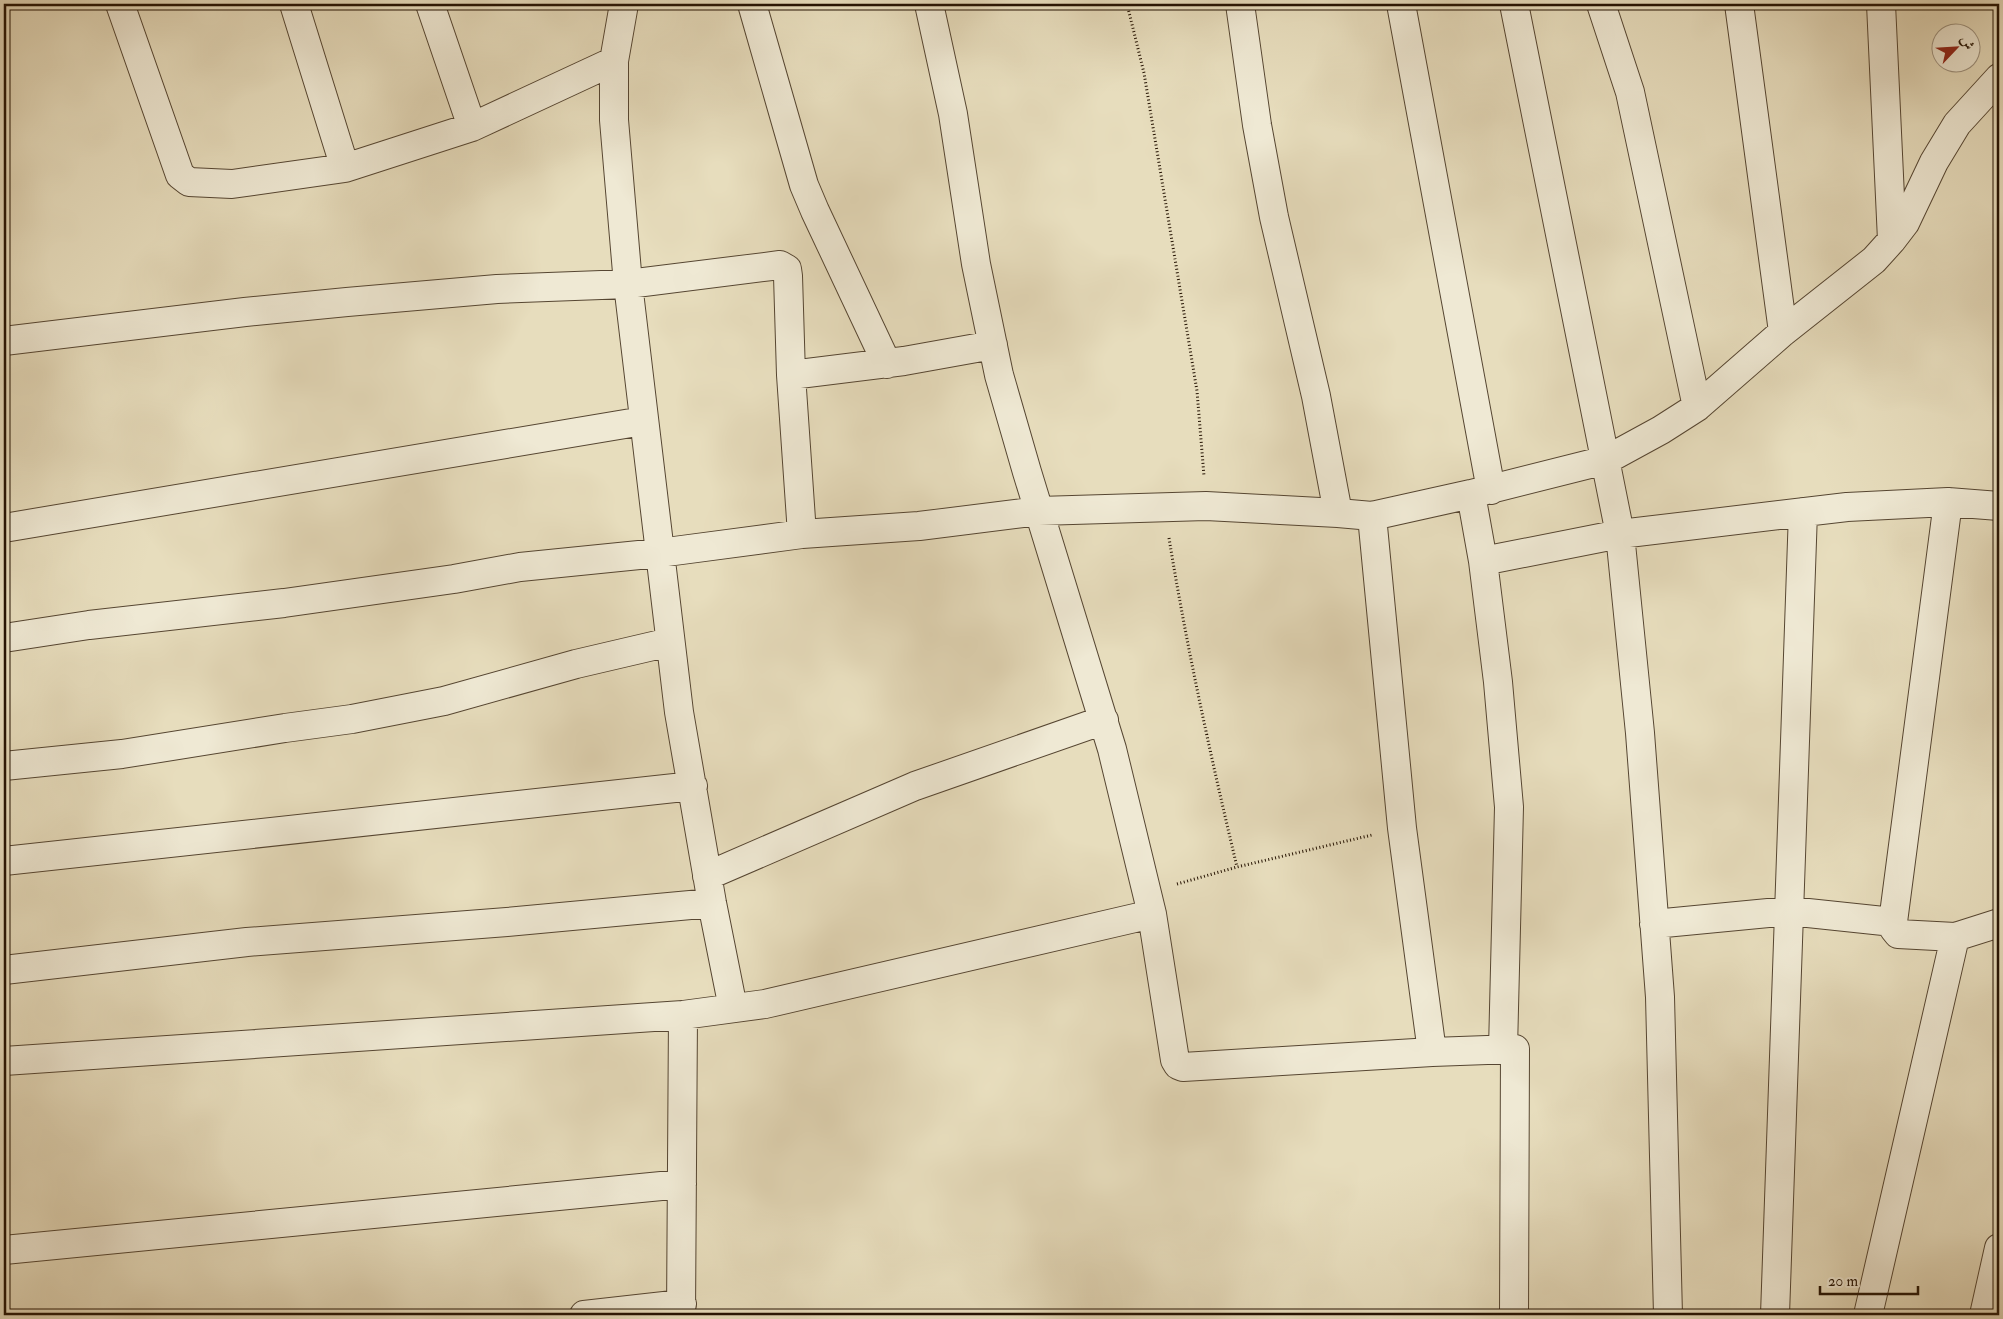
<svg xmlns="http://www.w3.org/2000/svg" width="2003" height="1319" font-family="'IM FELL Double Pica',Amiri,serif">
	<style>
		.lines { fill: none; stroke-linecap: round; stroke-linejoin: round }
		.street-casing { stroke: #564632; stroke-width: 30 }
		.path { stroke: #251303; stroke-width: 3; stroke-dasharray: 1 2.5; stroke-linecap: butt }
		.street { stroke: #efe9d4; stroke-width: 28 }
	</style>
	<rect width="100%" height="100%" fill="#e7ddbd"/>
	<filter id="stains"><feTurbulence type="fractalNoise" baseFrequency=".004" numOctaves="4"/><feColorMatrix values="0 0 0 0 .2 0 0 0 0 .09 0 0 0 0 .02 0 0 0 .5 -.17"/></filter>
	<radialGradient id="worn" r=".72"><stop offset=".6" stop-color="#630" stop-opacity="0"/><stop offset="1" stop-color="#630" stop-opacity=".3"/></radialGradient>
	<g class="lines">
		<defs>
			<path id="street" d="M120,4L180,175L189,182L232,184L345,168L472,127L614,61
				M294,4L345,168
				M430,4L472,127
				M624,4L614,61V120L628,284L679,712L712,903L733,1008
				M752,4L804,185L815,211L887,364
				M929,4L953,114L976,264L999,375L1027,472L1112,749L1152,914L1175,1060L1178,1065L1183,1067L1432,1052L1515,1049L1514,1315
				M1240,4L1257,125L1274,217L1316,396L1338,513L1372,516L1402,828L1432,1052
				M1401,4L1491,490
				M1514,4L1620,534L1640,733L1660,997L1668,1315
				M1601,4L1630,92L1697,407
				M1739,4L1783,332
				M1881,4L1892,240
				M4,341L245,312L347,302L497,289L628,284L780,265L787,269L788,276L791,375L802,534
				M791,375L904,361L993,345
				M1471,494L1483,561L1498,682L1509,807L1503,1049
				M1372,516L1471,494L1606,460L1661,430L1697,407L1783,332L1874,260L1892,240L1905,223L1934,162L1957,124L1999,78
				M4,528L643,421
				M1483,561L1620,534L1847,507L1948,502L1999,506
				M4,638L89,625L284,603L454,579L520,567L659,553L802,534L919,526L1039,511L1206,506L1338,513
				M4,766L122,754L285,728L352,719L444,701L576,664L670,642
				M4,861L693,786
				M707,876L915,786L1104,720
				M1654,924L1789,911L1893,922
				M1955,937L1999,923
				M4,970L247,942L507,922L712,903
				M4,1061L683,1015L765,1004L1152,914
				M4,1250L682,1184
				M584,1315L682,1304
				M681,1315L683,1015
				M1775,1315L1803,512
				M1868,1315L1955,937L1898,934L1894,929L1893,922L1948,502
				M1984,1315L1999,1248"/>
		</defs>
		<use href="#street" class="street-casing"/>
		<path class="path" d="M1127,4L1144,73L1197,391L1204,476
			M1169,538C1187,649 1211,758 1237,867
			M1177,884L1237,867L1372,835"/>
		<use href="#street" class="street"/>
	</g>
	<rect width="2003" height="1319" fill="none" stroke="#e7ddbd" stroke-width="20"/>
	<rect x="5" y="5" width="1993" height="1309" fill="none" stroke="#251303" stroke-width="2.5"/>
	<rect x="10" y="10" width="1983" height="1299" fill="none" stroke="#251303"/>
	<g transform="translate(1956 48) rotate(65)"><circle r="24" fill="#efe9d4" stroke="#9e9380"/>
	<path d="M0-4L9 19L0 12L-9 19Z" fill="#8f2418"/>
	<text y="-8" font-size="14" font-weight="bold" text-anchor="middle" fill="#251303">ش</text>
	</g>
	<path d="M1820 1286v8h98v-8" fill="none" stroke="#251303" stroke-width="2.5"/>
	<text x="1828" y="1286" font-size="15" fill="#251303" stroke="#efe9d4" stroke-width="4" paint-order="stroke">20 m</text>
	<rect width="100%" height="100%" filter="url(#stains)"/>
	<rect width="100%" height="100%" fill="url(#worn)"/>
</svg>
